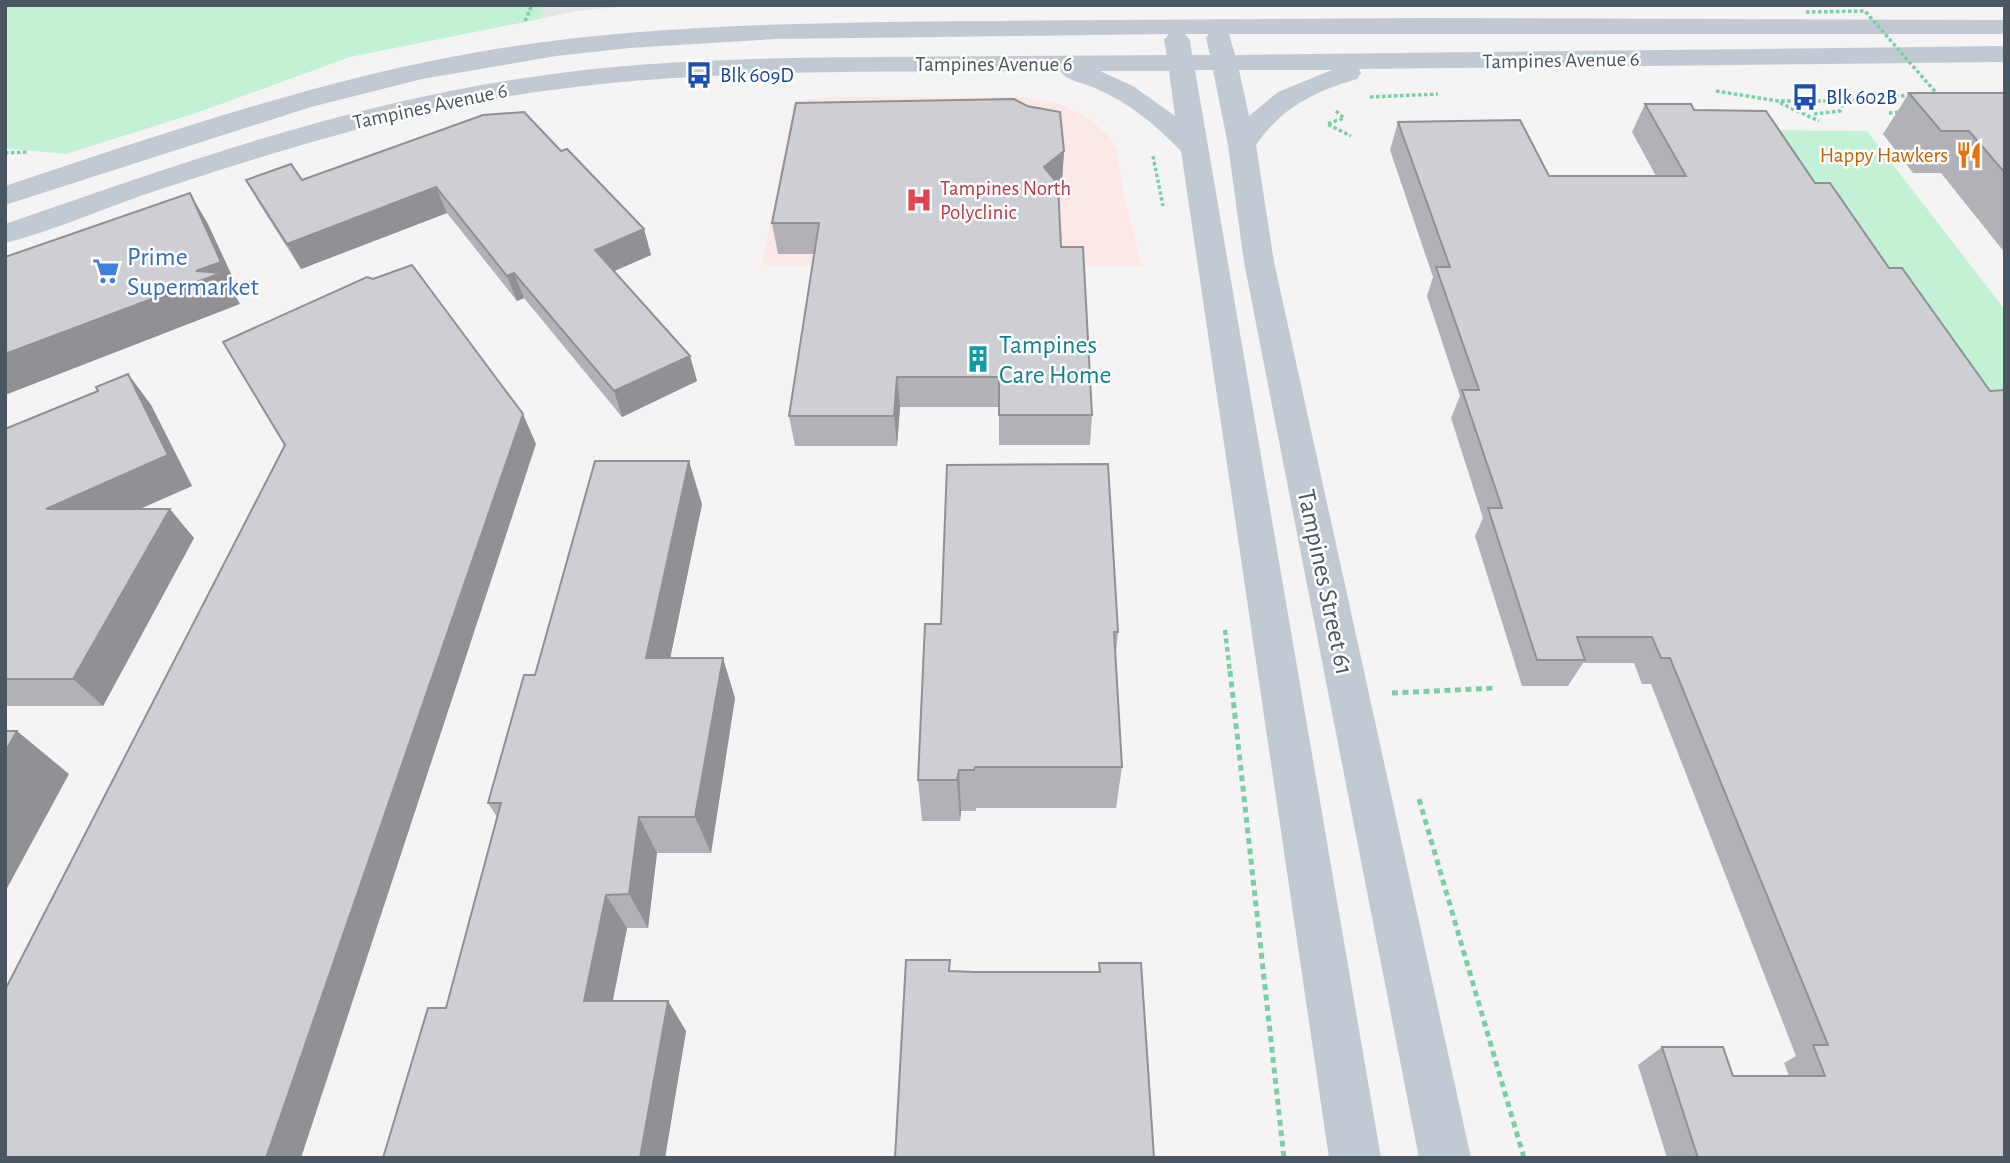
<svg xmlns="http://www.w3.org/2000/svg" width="2010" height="1163" font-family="'Alegreya Sans',sans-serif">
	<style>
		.education { fill: #e6e4e5 }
		.medical { fill: #fce8e6 }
		.green { fill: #c3f1d5 }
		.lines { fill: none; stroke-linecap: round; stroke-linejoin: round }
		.path-far2 { stroke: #7ad0a6; stroke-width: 3.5; stroke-dasharray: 3.5 2.5; stroke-linecap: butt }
		.path-far1 { stroke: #7ad0a6; stroke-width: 4.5; stroke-dasharray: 5 3.5; stroke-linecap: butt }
		.path { stroke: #7ad0a6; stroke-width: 5; stroke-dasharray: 6 4.5; stroke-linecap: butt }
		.minor { fill: #c1cad2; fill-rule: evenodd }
		.path-bridge { stroke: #7ad0a6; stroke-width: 3.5; stroke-dasharray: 3.5 2.5; stroke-linecap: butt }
		.wall { fill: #b0b2b7 }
		.shaded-wall { fill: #909195 }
		.building { fill: #cdcfd5; stroke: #909195; stroke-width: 2 }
		.labels { text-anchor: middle; stroke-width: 5; stroke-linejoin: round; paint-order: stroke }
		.far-street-label { font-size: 21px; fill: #4a5661; stroke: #fff }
		.far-transit-label { font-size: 21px; fill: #164399; stroke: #fff; text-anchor: start }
		.far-food-label { font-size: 21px; fill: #c56008; stroke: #fff; text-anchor: end }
		.far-health-label { font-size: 21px; fill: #be3a42; stroke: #fff; text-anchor: start }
		.shop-label { font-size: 26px; fill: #366cbe; stroke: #fff; text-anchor: start }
		.culture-label { font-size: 26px; fill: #0d838f; stroke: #fff; text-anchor: start }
		.street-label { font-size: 26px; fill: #4a5661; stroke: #fff }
	</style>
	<rect width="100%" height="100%" fill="#f5f3f3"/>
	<path class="education" d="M547,5H639L576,11L540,19Z"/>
	<path class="medical" d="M833,97H1023L1063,105L1087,117L1110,137L1117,151L1124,197L1142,266L762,265L794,101Z"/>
	<path class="green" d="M5,5H547L540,19L350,57L196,113L66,154L5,148Z
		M1759,130L1867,131L2005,310V453Z"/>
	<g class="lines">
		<path class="path-far2" d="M525,21L532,5
			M1716,91L1778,101H1844L1913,95
			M1370,97L1438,94
			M1780,103L1819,121
			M1336,111L1344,118L1327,124L1351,136
			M1889,113L1901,112
			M1814,114L1840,111L1844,101
			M5,153L29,152
			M1153,156L1163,206"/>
		<path class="path-far1" d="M1225,630L1230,673"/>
		<path class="path" d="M1230,671L1284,1158
			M1392,693L1495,688
			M1419,799L1524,1158"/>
		<path class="minor" d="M1421,18L2005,20V34H1229L1235,55L2005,46V62L1359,69L1361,73L1357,79C1315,91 1281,108 1256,145L1274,262L1471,1158H1419L1244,262L1228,145L1213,70H1195L1381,1158H1329L1181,151C1156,125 1128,102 1095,88C1084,83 1067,81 1060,71C859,73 654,65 456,106C350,128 246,161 143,195C98,211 52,231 5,243V224C175,165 347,104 525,78C641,60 758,58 875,57C972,56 1069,56 1167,55L1164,40L1169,34L776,39L629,48L556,56L422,79L311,107L5,205V186C162,134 320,79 484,51C648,23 815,23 980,21C1127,20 1274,19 1421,18ZM1185,34H1209L1206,38L1210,55H1192L1190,40ZM1239,70H1332L1278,92L1249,116ZM1100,71H1169L1175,116L1133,86Z"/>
		<path class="path-bridge" d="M1806,12L1865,11L1938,95"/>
	</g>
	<path class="wall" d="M1909,93H2005V253L1941,173H1913L1883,134Z
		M1645,104H1691L2005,1158H1667L1638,1065L1662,1047L1733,1076H1789L1784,1063L1796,1056L1651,684H1642L1634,663H1583L1568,686H1522L1475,536L1483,518L1451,418L1460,396L1427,296L1433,277L1390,150L1398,122L1549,176H1656L1632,132Z
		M561,151L644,229L651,255L614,271L690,356L697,381L622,417L524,298L517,301L447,213L301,269L260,205L246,180H302Z
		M1064,151L1062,181L1058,185L1061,247L1092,415L1090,445H999V407H900L897,446H795L789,416L814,254H778L772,223Z
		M128,374L151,405L192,486L140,509L194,538L103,706H5V429L98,391Z
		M702,504L670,658L735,698L711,853H657L648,928H627L612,1001H668L686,1031L665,1158H383L446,1008L497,817L488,803L535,675Z
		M925,624L1118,632L1116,653L1122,767L1116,808H976V811H961L960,821H922L918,780Z"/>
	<path class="shaded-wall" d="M1064,151L1062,181L1043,198L1044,167Z
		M436,187L447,213L301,269L287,244Z
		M190,193L208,224L240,293L235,295L240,304L5,395V354L196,271Z
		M644,229L651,255L603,276L595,250Z
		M514,273L524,298L517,301L507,276Z
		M690,356L697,381L622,417L614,391Z
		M128,374L151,405L192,486L73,538L46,509Z
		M897,377L900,407L897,446L894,416Z
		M523,414L536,444L301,1158H266Z
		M689,461L702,504L662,698L646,658Z
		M170,509L194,538L103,706L73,679Z
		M723,658L735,698L711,853L695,817Z
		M17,731L69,774L5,892V752Z
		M959,770L961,811L960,821L957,780Z
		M639,817L657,853L648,928L629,894Z
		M606,895L627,928L607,1031L584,1001Z
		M668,1001L686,1031L665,1158H640Z"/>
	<path class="building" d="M1909,93H2005V173L1969,131H1941Z
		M1014,99L1027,106L1060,112L1064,151L1044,167L1058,184L1061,247H1083L1092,415H999V377H897L894,416H789L819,223H772L796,103Z
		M1645,104H1691L1694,110L1766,111L1815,183H1830L1889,268H1902L1990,391L2004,390L2005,392V1158H1698L1662,1047H1723L1733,1076H1825L1813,1045H1828L1670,658H1661L1652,637H1577L1585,660H1537L1488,508H1502L1462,390H1479L1436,267H1450L1398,122L1520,120L1549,176H1686Z
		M524,112L561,151L567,149L644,229L595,250L690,356L614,391L514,273L507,276L436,187L287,244L246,180L291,164L302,180L483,115Z
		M190,193L221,262L196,271L221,273L5,354V257Z
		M412,265L523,414L266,1158H5V990L285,445L223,342L367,277L373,279Z
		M128,374L168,455L46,509H170L73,679H5V429L98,391L96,387Z
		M595,461H689L646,658H723L695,817H639L629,894L606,895L584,1001H668L640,1158H383L428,1008H446L501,803H488L524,675H535Z
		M1108,464L1118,632H1114L1122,767H975L974,770H959L957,780H918L925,624H941L947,465Z
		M5,731H17L5,752Z
		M906,960H950L949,971L975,972H1100L1099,963H1141L1154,1158H895Z"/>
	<defs>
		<symbol id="bus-bare" viewBox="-9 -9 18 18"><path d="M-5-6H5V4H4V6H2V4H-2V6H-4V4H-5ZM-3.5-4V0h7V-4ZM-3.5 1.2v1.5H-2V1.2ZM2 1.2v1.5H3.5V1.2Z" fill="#1a4fb4" stroke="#fff" stroke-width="2.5" paint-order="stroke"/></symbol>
		<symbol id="restaurant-bare" viewBox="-9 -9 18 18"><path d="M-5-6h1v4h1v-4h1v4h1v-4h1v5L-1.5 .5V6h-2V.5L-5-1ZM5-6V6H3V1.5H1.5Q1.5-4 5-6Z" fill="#e8710a" stroke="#fff" stroke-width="2.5" paint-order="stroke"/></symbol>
		<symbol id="hospital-bare" viewBox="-9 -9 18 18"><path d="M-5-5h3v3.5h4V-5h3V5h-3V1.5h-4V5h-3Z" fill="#e0444e" stroke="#fff" stroke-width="2.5" paint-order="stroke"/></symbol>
		<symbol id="supermarket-bare" viewBox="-9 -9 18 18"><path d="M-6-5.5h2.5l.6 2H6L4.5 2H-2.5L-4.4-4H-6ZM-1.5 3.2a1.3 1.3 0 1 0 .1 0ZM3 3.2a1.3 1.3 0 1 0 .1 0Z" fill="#3f7fe0" stroke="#fff" stroke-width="2.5" paint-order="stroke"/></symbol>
		<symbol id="building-bare" viewBox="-9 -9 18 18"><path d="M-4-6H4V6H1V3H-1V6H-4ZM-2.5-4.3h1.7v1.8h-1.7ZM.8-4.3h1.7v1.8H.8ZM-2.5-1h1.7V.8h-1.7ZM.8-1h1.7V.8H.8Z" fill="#0f9aa8" stroke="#fff" stroke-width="2.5" paint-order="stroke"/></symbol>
	</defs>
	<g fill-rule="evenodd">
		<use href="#bus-bare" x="680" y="56" width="38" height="38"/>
		<use href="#bus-bare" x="1786" y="78" width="38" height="38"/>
		<use href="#restaurant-bare" x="1950" y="136" width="38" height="38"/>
		<use href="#hospital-bare" x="900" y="181" width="38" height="38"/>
		<use href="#supermarket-bare" x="87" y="252" width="38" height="38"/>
		<use href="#building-bare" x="959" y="340" width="38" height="38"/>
	</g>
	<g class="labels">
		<g class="far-street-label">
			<text transform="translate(1561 60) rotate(-1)" y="7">Tampines Avenue 6</text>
			<text x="994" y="71">Tampines Avenue 6</text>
			<text transform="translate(430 106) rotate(-12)" y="7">Tampines Avenue 6</text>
		</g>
		<g class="far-transit-label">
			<text x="720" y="82">Blk 609D</text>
			<text x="1826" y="104">Blk 602B</text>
		</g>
		<g class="far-food-label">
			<text x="1948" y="162">Happy Hawkers</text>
		</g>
		<g class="far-health-label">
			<text x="940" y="195">Tampines North<tspan x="940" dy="24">Polyclinic</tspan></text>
		</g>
		<g class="shop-label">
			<text x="127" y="265">Prime<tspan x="127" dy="30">Supermarket</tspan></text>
		</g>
		<g class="culture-label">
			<text x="999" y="353">Tampines<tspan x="999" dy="30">Care Home</tspan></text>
		</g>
		<g class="street-label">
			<text transform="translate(1326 582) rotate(78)" y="9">Tampines Street 61</text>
		</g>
	</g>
	<rect width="2010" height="1163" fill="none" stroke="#4a5661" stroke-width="14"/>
</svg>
